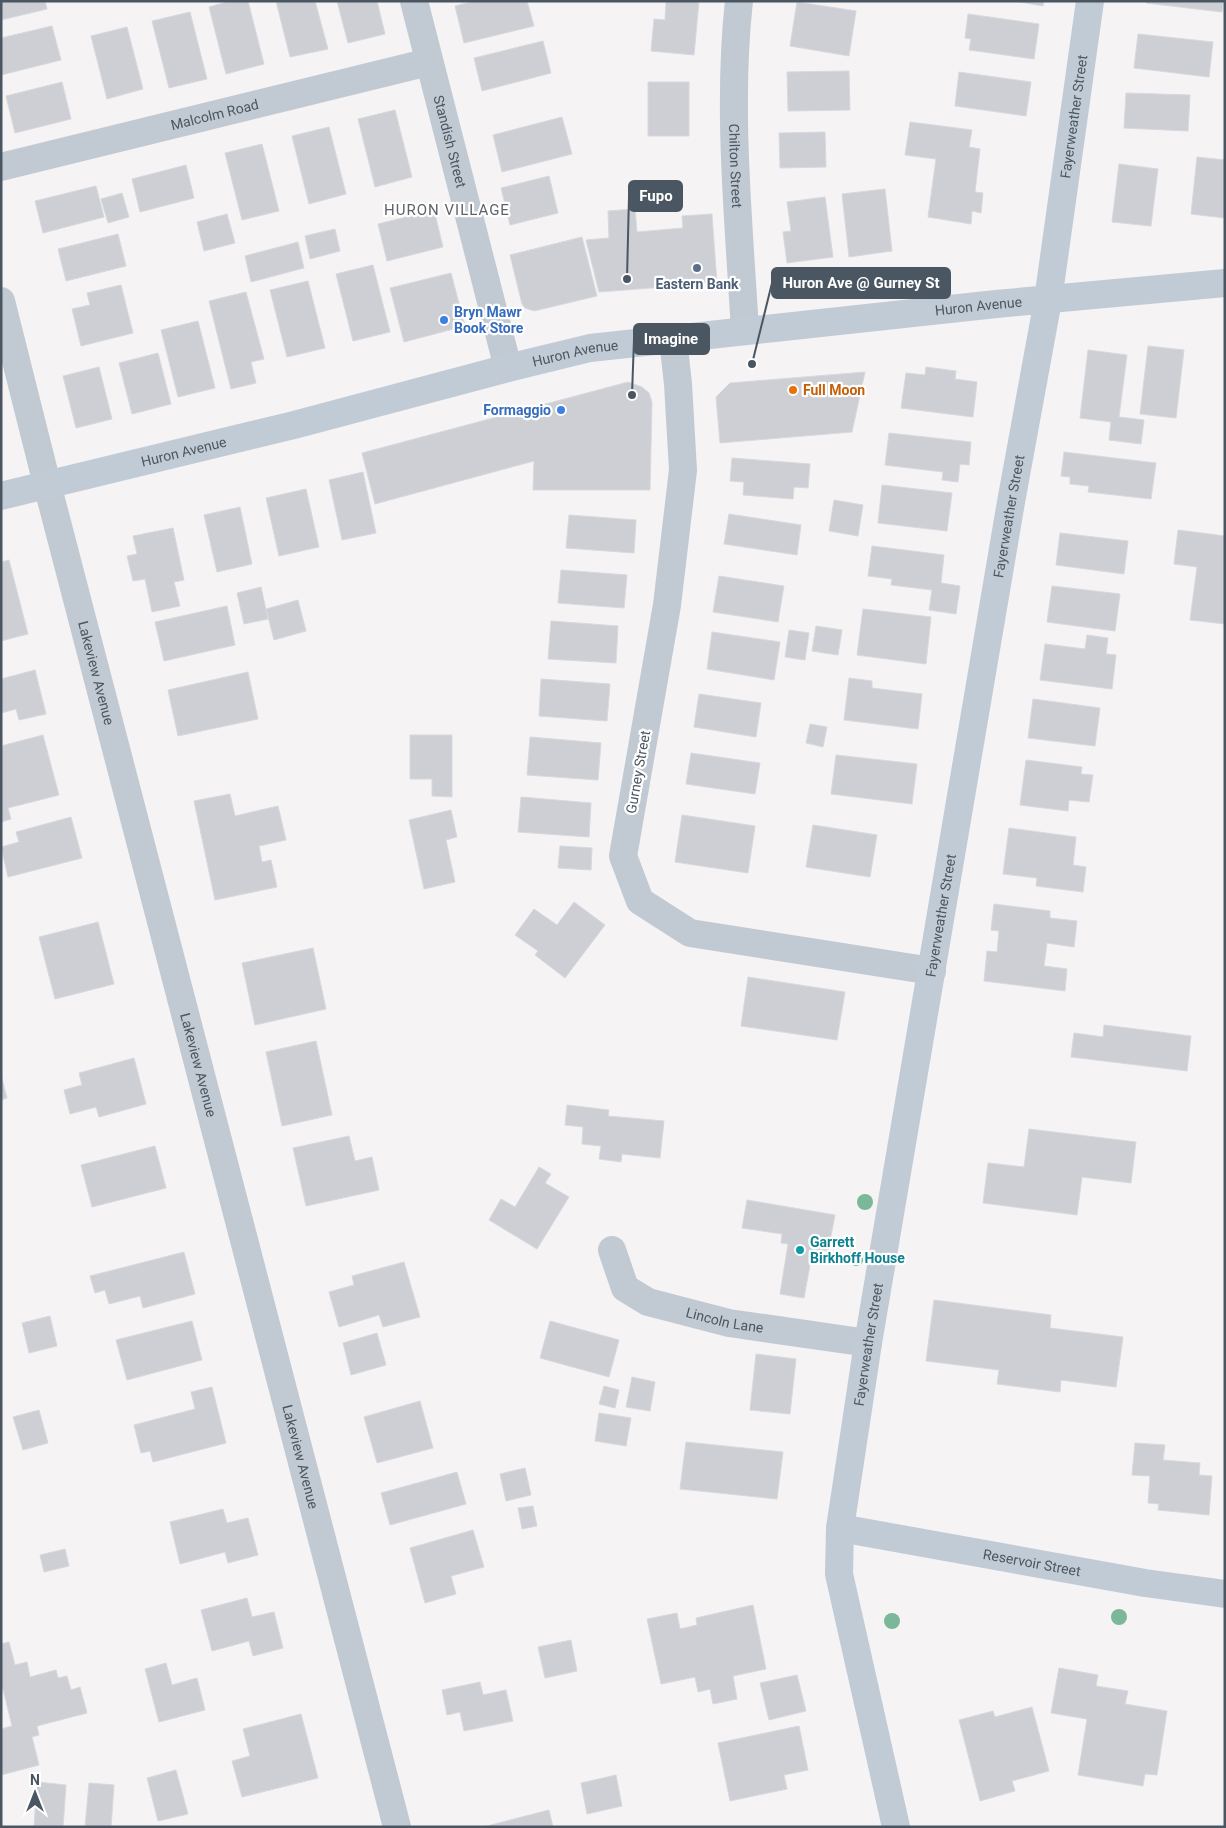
<svg xmlns="http://www.w3.org/2000/svg" width="1226" height="1828" font-family="Roboto,sans-serif">
	<style>
		.building { fill: #cdcfd5; stroke: #d7d9de }
		.lines { fill: none; stroke-linecap: round; stroke-linejoin: round }
		.street { stroke: #c1cad2; stroke-width: 28 }
		.secondary { stroke: #c1cbd6; stroke-width: 28 }
		.tree { fill: #7bb799 }
		.service-dot { fill: #5c6f8a; stroke: #fff; stroke-width: 2 }
		.shop-dot { fill: #3f7fe0; stroke: #fff; stroke-width: 2 }
		.food-dot { fill: #e8710a; stroke: #fff; stroke-width: 2 }
		.culture-dot { fill: #0f9aa8; stroke: #fff; stroke-width: 2 }
		.labels { text-anchor: middle; stroke-width: 4.5; stroke-linejoin: round; paint-order: stroke }
		.street-label { font-size: 14px; fill: #4a5661; stroke: #fff }
		.service-label { font-size: 14px; font-weight: bold; fill: #4e5e75; stroke: #fff }
		.shop-label { font-size: 14px; font-weight: bold; fill: #366cbe; stroke: #fff; text-anchor: start }
		.food-label { font-size: 14px; font-weight: bold; fill: #c56008; stroke: #fff; text-anchor: start }
		.culture-label { font-size: 14px; font-weight: bold; fill: #0d838f; stroke: #fff; text-anchor: start }
		.neighbourhood-label { font-size: 15px; letter-spacing: 1px; fill: #5f6368; stroke: #fff }
		.leader { fill: none; stroke: #4a5661; stroke-width: 2 }
		.callout-dot { fill: #4a5661; stroke: #fff; stroke-width: 2 }
		.callout { fill: #4a5661; stroke: #4a5661; stroke-width: 2 }
		.callout-label { font-size: 15px; text-anchor: middle; font-weight: bold; fill: #fff }
	</style>
	<rect width="100%" height="100%" fill="#f5f3f3"/>
	<path class="building" d="M1,1H45L47,9L1,20Z
		M230,1H248L264,64L226,74L209,7Z
		M276,1H315L328,49L290,57Z
		M337,1H377L385,34L348,43Z
		M474,1H527L534,26L464,43L455,6Z
		M666,1H699L694,55L651,51L654,19L665,20Z
		M1014,1H1044L1043,6Z
		M1146,1H1223L1222,12L1146,3Z
		M797,2L856,11L849,56L790,46Z
		M190,12L207,79L169,88L152,21Z
		M968,14L1039,24L1034,59L969,50L971,39L965,38Z
		M52,26L61,60L1,75V38Z
		M127,27L143,89L107,99L91,36Z
		M1138,34L1213,42L1209,77L1134,68Z
		M543,41L551,73L482,91L474,58Z
		M849,71L850,110L788,111L787,72Z
		M959,72L1031,82L1026,116L955,106Z
		M62,82L71,119L15,133L6,96Z
		M648,82H689V136H648Z
		M1126,93L1190,95L1188,131L1124,128Z
		M395,110L412,177L375,187L358,119Z
		M562,117L572,154L502,172L493,135Z
		M910,122L972,130L969,147L980,149L975,192L983,193L981,213L972,211L971,224L928,217L936,159L905,155Z
		M329,127L346,194L309,204L292,136Z
		M825,132L826,167L780,168L779,133Z
		M262,144L279,211L242,220L225,153Z
		M1197,157L1225,160V218L1191,214Z
		M1119,164L1158,169L1151,226L1112,222Z
		M186,165L194,198L140,212L132,179Z
		M549,176L558,213L510,225L501,188Z
		M96,186L104,217L43,233L35,201Z
		M885,189L892,251L849,257L842,194Z
		M122,193L129,217L108,223L101,199Z
		M825,197L833,257L787,263L783,232L791,231L787,202Z
		M635,209L637,232L683,228L682,216L712,214L717,283L599,292L586,240L609,238L608,211Z
		M434,210L443,247L387,261L378,224Z
		M227,214L235,243L204,251L197,222Z
		M335,229L340,251L310,259L305,236Z
		M118,234L126,266L66,281L58,249Z
		M582,237L597,296L534,311L525,308L522,304L510,255Z
		M298,242L304,268L251,282L245,256Z
		M373,265L390,332L353,341L336,274Z
		M451,273L465,326L404,342L390,288Z
		M308,281L325,348L287,357L270,290Z
		M121,285L133,333L81,346L72,309L90,305L87,293Z
		M246,292L264,359L251,362L256,383L231,389L209,301Z
		M198,321L215,388L178,397L161,330Z
		M1148,346L1184,350L1176,418L1140,414Z
		M1088,350L1127,355L1119,417L1144,420L1141,444L1109,440L1111,422L1080,418Z
		M158,353L171,404L132,414L119,363Z
		M99,367L112,419L76,428L63,376Z
		M926,367L956,371L955,379L977,382L973,417L901,408L906,373L925,375Z
		M865,372L852,432L720,443L716,397L730,383Z
		M628,382L642,387L649,393L652,402L650,490H533L534,461L375,504L362,453Z
		M889,433L971,442L969,465L960,464L958,482L942,480L943,472L885,465Z
		M1064,452L1156,463L1151,499L1088,492L1089,486L1070,484V477L1061,476Z
		M732,458L810,464L808,488L794,487L793,499L743,495L744,482L730,481Z
		M363,472L376,533L342,540L329,480Z
		M882,485L952,493L947,531L878,523Z
		M306,489L319,547L279,556L266,498Z
		M834,500L863,505L858,536L829,531Z
		M240,507L252,564L217,572L204,515Z
		M729,514L801,525L797,555L724,544Z
		M569,515L636,520L634,553L566,548Z
		M173,528L184,580L174,582L180,606L152,612L145,579L133,581L127,556L137,554L133,536Z
		M1178,530L1225,536V624L1190,620L1197,567L1174,564Z
		M1060,533L1128,541L1124,574L1056,565Z
		M872,546L944,555L941,583L960,586L956,614L929,610L932,590L891,585L892,579L868,576Z
		M9,560L28,634L1,641V562Z
		M561,570L627,575L624,608L558,603Z
		M719,576L784,586L778,622L713,612Z
		M1052,586L1120,594L1115,631L1047,622Z
		M261,587L268,619L244,624L237,593Z
		M298,600L306,631L274,640L266,609Z
		M227,606L235,645L164,661L155,622Z
		M863,609L931,617L926,664L857,655Z
		M551,621L618,626L616,663L548,659Z
		M816,626L842,630L838,655L812,651Z
		M789,630L809,633L805,660L785,657Z
		M712,632L780,642L774,680L707,669Z
		M1087,635L1108,638L1106,654L1116,655L1112,689L1040,680L1045,644L1085,649Z
		M35,670L46,714L19,720L16,709L1,713V679Z
		M248,672L258,719L178,736L168,690Z
		M849,678L872,681V688L922,694L918,729L844,720Z
		M541,679L610,684L607,721L539,716Z
		M699,694L761,703L756,737L694,727Z
		M1033,699L1100,708L1095,746L1028,738Z
		M810,724L827,727L823,747L806,743Z
		M43,735L59,795L8,808L11,819L1,822V746Z
		M410,735H452V797L432,796V779H410Z
		M530,737L601,743L598,780L527,775Z
		M691,753L760,763L755,794L686,784Z
		M836,755L917,764L912,804L831,794Z
		M1026,760L1082,767L1081,774L1093,775L1089,802L1069,800L1068,811L1020,805Z
		M230,794L235,816L278,806L286,840L259,846L262,862L271,860L277,887L215,900L194,801Z
		M521,797L591,803L589,837L518,832Z
		M451,810L457,837L446,840L455,882L424,889L409,820Z
		M682,815L755,826L748,873L675,862Z
		M71,817L82,858L8,877L1,847L19,842L16,832Z
		M813,825L877,835L870,877L806,867Z
		M1009,828L1076,837L1073,865L1086,867L1083,892L1036,886L1037,878L1003,874Z
		M560,846L592,848L591,870L558,868Z
		M574,902L605,925L565,978L535,955L538,951L515,935L534,909L557,925Z
		M994,904L1050,911V918L1077,921L1074,947L1047,943L1044,966L1067,969L1065,991L984,981L987,951L997,952L999,931L991,930Z
		M98,922L114,984L55,999L39,937Z
		M313,948L326,1009L255,1025L242,963Z
		M748,977L845,992L837,1040L741,1026Z
		M1104,1025L1191,1036L1187,1071L1071,1057L1074,1033L1103,1037Z
		M316,1041L332,1115L282,1126L266,1052Z
		M134,1058L146,1104L99,1117L96,1107L70,1114L64,1090L82,1085L79,1073Z
		M1,1075L7,1098L1,1100Z
		M567,1105L609,1110L608,1116L664,1121L660,1158L622,1154L621,1162L599,1159L601,1146L582,1144L583,1127L565,1125Z
		M1029,1129L1136,1142L1131,1183L1082,1177L1077,1215L983,1203L988,1163L1024,1167Z
		M349,1136L355,1161L372,1157L379,1190L306,1206L293,1148Z
		M155,1146L166,1188L92,1207L81,1165Z
		M539,1167L551,1174L545,1183L569,1197L537,1249L489,1220L501,1199L515,1207Z
		M747,1200L835,1215L828,1251L813,1249L804,1298L780,1294L788,1244L781,1243L782,1234L742,1228Z
		M184,1252L195,1294L143,1308L140,1296L109,1304L105,1290L95,1293L90,1276Z
		M404,1262L420,1317L383,1327L379,1315L339,1327L329,1292L354,1285L352,1276Z
		M934,1300L1051,1315L1050,1328L1123,1337L1116,1387L1061,1380L1060,1392L997,1384L999,1370L926,1361Z
		M50,1316L57,1346L29,1353L22,1323Z
		M192,1321L202,1360L127,1380L116,1340Z
		M550,1321L619,1340L609,1377L540,1358Z
		M377,1333L386,1365L351,1375L343,1343Z
		M756,1354L796,1359L790,1414L750,1410Z
		M632,1377L655,1382L650,1411L626,1407Z
		M604,1386L619,1390L615,1408L599,1404Z
		M212,1387L226,1443L153,1462L150,1451L141,1453L134,1425L195,1409L191,1392Z
		M420,1401L433,1448L377,1463L364,1417Z
		M39,1410L48,1443L23,1450L13,1417Z
		M599,1413L631,1418L626,1446L595,1441Z
		M686,1442L783,1452L777,1499L680,1489Z
		M1135,1443L1165,1445L1163,1460L1200,1463L1199,1475L1212,1476L1209,1515L1158,1510L1159,1504L1148,1503L1150,1476L1132,1475Z
		M525,1468L531,1495L506,1501L500,1474Z
		M457,1472L466,1504L390,1525L381,1493Z
		M533,1506L537,1526L522,1529L518,1508Z
		M223,1509L227,1523L248,1518L258,1555L228,1563L225,1552L180,1564L170,1522Z
		M473,1530L484,1567L451,1576L456,1594L425,1603L410,1548Z
		M65,1549L69,1566L44,1572L40,1555Z
		M247,1598L252,1617L274,1612L283,1648L253,1656L249,1641L212,1651L201,1610Z
		M753,1605L766,1669L733,1676L737,1699L713,1704L710,1689L698,1692L695,1677L661,1684L647,1619L677,1613L680,1629L697,1625L696,1618Z
		M571,1640L577,1671L545,1678L538,1647Z
		M9,1642L15,1665L27,1662L30,1677L56,1670L58,1678L67,1676L71,1690L80,1687L87,1713L37,1726L39,1735L32,1737L39,1765L1,1775V1729L12,1726L3,1689L1,1690V1644Z
		M166,1663L172,1685L197,1678L205,1710L159,1722L145,1669Z
		M1059,1668L1098,1675L1096,1686L1128,1691L1125,1704L1167,1711L1157,1775L1145,1774L1143,1786L1078,1775L1087,1719L1051,1713Z
		M797,1675L806,1711L769,1720L760,1683Z
		M480,1682L483,1695L506,1690L513,1721L464,1731L460,1712L447,1715L442,1690Z
		M1032,1707L1049,1771L1012,1781L1015,1791L980,1801L959,1720L993,1711L995,1717Z
		M301,1714L318,1778L242,1797L232,1761L250,1756L243,1729Z
		M799,1726L808,1770L784,1775L787,1789L730,1801L718,1743Z
		M176,1770L188,1814L158,1821L147,1778Z
		M616,1775L622,1806L587,1814L581,1783Z
		M37,1782L66,1785L63,1827H34Z
		M89,1783L114,1785L111,1827H85Z
		M549,1810L553,1827H483Z"/>
	<g class="lines">
		<g class="street">
			<path id="s1" d="M414,1L508,368"/>
			<path id="s2" d="M739,1C727,108 739,224 745,331"/>
			<path id="s3" d="M1,167L429,62"/>
			<path id="s4" d="M1,301L47,484L397,1827"/>
			<path d="M673,339L678,384L683,470L667,605L623,856L640,901L690,933L932,971"/>
			<path id="s5" d="M612,1250L625,1288L648,1302L729,1323L868,1343"/>
		</g>
		<g class="secondary">
			<path id="s6" d="M1,496L294,425L508,368L590,348L996,304L1225,283"/>
			<path id="s7" d="M840,1528L1145,1583L1225,1594"/>
			<path id="s8" d="M896,1827L839,1574L840,1528L868,1343L1011,502L1048,300L1090,1"/>
		</g>
	</g>
	<g class="tree">
		<circle cx="865" cy="1202" r="8"/>
		<circle cx="856" cy="1258" r="8"/>
		<circle cx="1119" cy="1617" r="8"/>
		<circle cx="892" cy="1621" r="8"/>
	</g>
	<circle class="service-dot" cx="697" cy="268" r="5"/>
	<g class="shop-dot">
		<circle cx="444" cy="320" r="5"/>
		<circle cx="561" cy="410" r="5"/>
	</g>
	<circle class="food-dot" cx="793" cy="390" r="5"/>
	<circle class="culture-dot" cx="800" cy="1250" r="5"/>
	<g class="labels">
		<g class="street-label">
			<text dy="5" stroke="none"><textPath href="#s3" startOffset="220">Malcolm Road</textPath></text>
			<text dy="5" stroke="none"><textPath href="#s8" startOffset="1736">Fayerweather Street</textPath></text>
			<text dy="5" stroke="none"><textPath href="#s1" startOffset="145">Standish Street</textPath></text>
			<text dy="5" stroke="none"><textPath href="#s2" startOffset="165">Chilton Street</textPath></text>
			<text dy="5" stroke="none"><textPath href="#s6" startOffset="998">Huron Avenue</textPath></text>
			<text dy="5" stroke="none"><textPath href="#s6" startOffset="592">Huron Avenue</textPath></text>
			<text dy="5" stroke="none"><textPath href="#s6" startOffset="188">Huron Avenue</textPath></text>
			<text dy="5" stroke="none"><textPath href="#s8" startOffset="1331">Fayerweather Street</textPath></text>
			<text dy="5" stroke="none"><textPath href="#s4" startOffset="384">Lakeview Avenue</textPath></text>
			<text transform="translate(638 772) rotate(-80)" y="5">Gurney Street</text>
			<text dy="5" stroke="none"><textPath href="#s8" startOffset="926">Fayerweather Street</textPath></text>
			<text dy="5" stroke="none"><textPath href="#s4" startOffset="789">Lakeview Avenue</textPath></text>
			<text dy="5" stroke="none"><textPath href="#s5" startOffset="146">Lincoln Lane</textPath></text>
			<text dy="5" stroke="none"><textPath href="#s8" startOffset="491">Fayerweather Street</textPath></text>
			<text dy="5" stroke="none"><textPath href="#s4" startOffset="1194">Lakeview Avenue</textPath></text>
			<text dy="5" stroke="none"><textPath href="#s7" startOffset="195">Reservoir Street</textPath></text>
		</g>
		<g class="service-label">
			<text x="697" y="289">Eastern Bank</text>
		</g>
		<g class="shop-label">
			<text x="454" y="317">Bryn Mawr<tspan x="454" dy="16">Book Store</tspan></text>
			<text x="551" y="415" text-anchor="end">Formaggio</text>
		</g>
		<g class="food-label">
			<text x="803" y="395">Full Moon</text>
		</g>
		<g class="culture-label">
			<text x="810" y="1247">Garrett<tspan x="810" dy="16">Birkhoff House</tspan></text>
		</g>
		<g class="neighbourhood-label">
			<text x="447" y="215">HURON VILLAGE</text>
		</g>
	</g>
	<path class="leader" d="M627 279L629 196M752 364L772 283M632 395L634 339"/>
	<g class="callout-dot">
		<circle cx="627" cy="279" r="5"/>
		<circle cx="752" cy="364" r="5"/>
		<circle cx="632" cy="395" r="5"/>
	</g>
	<g class="callout">
		<rect x="629" y="181" width="53" height="30" rx="5"/>
		<rect x="772" y="268" width="178" height="30" rx="5"/>
		<rect x="634" y="324" width="75" height="30" rx="5"/>
	</g>
	<g class="callout-label">
		<text x="656" y="201">Fupo</text>
		<text x="861" y="288">Huron Ave @ Gurney St</text>
		<text x="671" y="344">Imagine</text>
	</g>
	<rect width="1226" height="1828" fill="none" stroke="#4a5661" stroke-width="5"/>
	<g transform="translate(35 1793)" stroke="#ffffff" stroke-width="4" paint-order="stroke">
	<path d="M0-4L9 19L0 12L-9 19Z" fill="#4a5661"/>
	<text y="-8" font-size="14" font-weight="bold" text-anchor="middle" fill="#4a5661">N</text>
	</g>
</svg>
